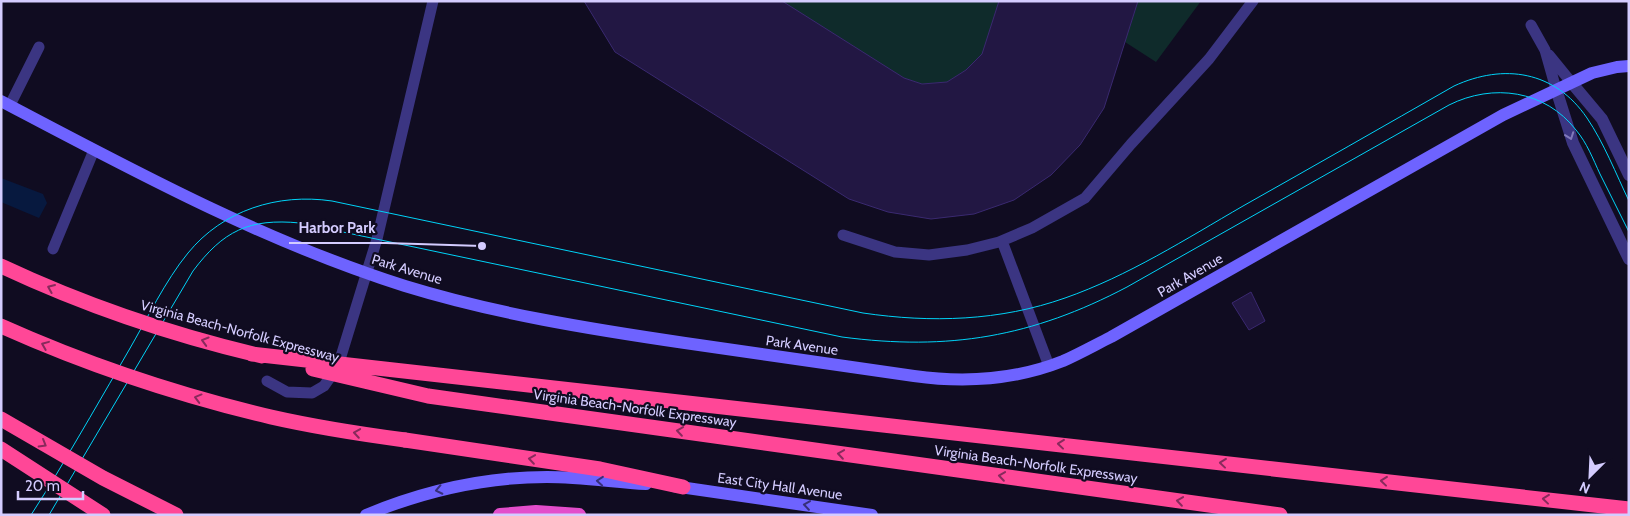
<svg xmlns="http://www.w3.org/2000/svg" width="1630" height="516" font-family="Cabin,sans-serif">
	<style>
		.green { fill: #0f2b2b }
		.water { fill: #07193f }
		.building { fill: #221743; stroke: #3a2870 }
		.lines { fill: none; stroke-linecap: round; stroke-linejoin: round }
		.service { stroke: #3b3582; stroke-width: 11 }
		.tertiary { stroke: #3b3582; stroke-width: 12 }
		.secondary { stroke: #6e63ff; stroke-width: 12 }
		.trunk { stroke: #e34dcb; stroke-width: 14 }
		.motorway { stroke: #ff4797; stroke-width: 15 }
		.tram { stroke: #00d3f7; stroke-width: 1 }
		.motorway-bridge { stroke: #ff4797; stroke-width: 15 }
		.oneway { stroke: #8079ba }
		.oneway2 { stroke: #882a5c }
		.oneway3 { stroke: #362f7a }
		.labels { text-anchor: middle; stroke-width: 4.5; stroke-linejoin: round; paint-order: stroke }
		.street-label { font-size: 14px; fill: #d4ccff; stroke: #100c21 }
		.leader { fill: none; stroke: #d4ccff; stroke-width: 2 }
		.callout-dot { fill: #d4ccff; stroke: #100c21; stroke-width: 2 }
		.callout-label { font-size: 15px; text-anchor: middle; font-weight: bold; fill: #d4ccff; stroke: #100c21; stroke-width: 4.5; stroke-linejoin: round; paint-order: stroke }
	</style>
	<rect width="100%" height="100%" fill="#100c21"/>
	<path class="green" d="M584,1H1201L1156,62L1125,42L1104,108L1080,145L1051,175L1014,200L974,214L931,219L888,212L849,199L615,52Z"/>
	<path class="water" d="M1,178L43,194L47,203L39,218L1,202Z"/>
	<path class="building" d="M584,1H782L904,78L922,84L947,82L966,70L982,54L999,1H1138L1104,108L1080,145L1051,175L1014,200L974,214L931,219L888,212L849,199L615,52Z
		M1251,292L1265,321L1249,330L1232,303Z"/>
	<g class="lines">
		<path class="service" d="M1531,25L1545,50L1556,89
			M1549,55L1571,82
			M10,105L39,47
			M843,235L895,252L929,255L967,250L999,242L1032,228L1085,198L1131,144L1209,59L1253,1
			M1002,241L1049,366
			M53,249L94,150
			M267,381L287,392L312,393L324,386L338,366L377,239L433,1"/>
		<path class="tertiary" d="M1571,82L1602,119L1629,175
			M1556,89L1573,143L1629,259"/>
		<path class="secondary" d="M1,101C132,170 263,241 405,286C496,314 590,329 685,343C761,354 838,365 914,376C964,383 1015,380 1063,361C1079,354 1095,345 1111,337L1503,115L1592,73L1617,67L1629,66
			M673,486L872,515
			M366,515C424,491 485,477 547,477C580,477 613,482 646,484"/>
		<path class="trunk" d="M500,515L536,512L579,515"/>
		<path class="motorway" d="M405,440L600,469L683,487"/>
		<path class="tram" d="M31,515L50,485C77,440 103,395 129,350C147,319 165,281 188,253C223,210 278,193 332,201L863,313C931,323 1000,321 1065,298C1128,276 1186,239 1243,206C1314,166 1384,126 1454,86C1504,63 1555,71 1587,118C1604,143 1616,174 1629,201
			M49,515L193,271C223,231 249,218 300,223L842,337C949,351 1032,337 1127,287L1449,105C1493,83 1545,90 1576,130C1587,143 1593,159 1600,174C1610,193 1619,213 1629,232"/>
		<path class="motorway-bridge" d="M1,266C84,305 172,335 262,356
			M1,326C88,365 178,395 271,417C315,427 360,434 405,440
			M252,354L1629,509
			M313,369L428,396L1280,515
			M1,419L103,478L176,515
			M1,449L103,515"/>
	</g>
	<defs><path id="oneway-chevron" d="M-2-3.5L2.5 0L-2 3.5" fill="none" stroke-width="1.6" stroke-linecap="round" stroke-linejoin="round" transform="scale(1.25)"/></defs>
	<use class="oneway" href="#oneway-chevron" transform="translate(1570 136) rotate(70)"/>
	<g class="oneway2">
		<use href="#oneway-chevron" transform="translate(51 288) rotate(-157)"/>
		<use href="#oneway-chevron" transform="translate(205 341) rotate(-164)"/>
		<use href="#oneway-chevron" transform="translate(45 345) rotate(-158)"/>
		<use href="#oneway-chevron" transform="translate(198 398) rotate(-165)"/>
		<use href="#oneway-chevron" transform="translate(680 431) rotate(-172)"/>
		<use href="#oneway-chevron" transform="translate(357 433) rotate(-171)"/>
		<use href="#oneway-chevron" transform="translate(43 444) rotate(30)"/>
		<use href="#oneway-chevron" transform="translate(1061 444) rotate(-174)"/>
		<use href="#oneway-chevron" transform="translate(841 454) rotate(-172)"/>
		<use href="#oneway-chevron" transform="translate(532 459) rotate(-172)"/>
		<use href="#oneway-chevron" transform="translate(1223 463) rotate(-174)"/>
		<use href="#oneway-chevron" transform="translate(1002 476) rotate(-172)"/>
		<use href="#oneway-chevron" transform="translate(1384 481) rotate(-174)"/>
		<use href="#oneway-chevron" transform="translate(1546 499) rotate(-174)"/>
		<use href="#oneway-chevron" transform="translate(1180 501) rotate(-172)"/>
	</g>
	<g class="oneway3">
		<use href="#oneway-chevron" transform="translate(600 481) rotate(-175)"/>
		<use href="#oneway-chevron" transform="translate(439 490) rotate(168)"/>
		<use href="#oneway-chevron" transform="translate(807 505) rotate(-172)"/>
	</g>
	<g class="labels">
		<g class="street-label">
			<text transform="translate(407 269) rotate(17)" y="5">Park Avenue</text>
			<text transform="translate(1190 275) rotate(-30)" y="5">Park Avenue</text>
			<text transform="translate(240 331) rotate(15)" y="5">Virginia Beach-Norfolk Expressway</text>
			<text transform="translate(802 345) rotate(8)" y="5">Park Avenue</text>
			<text transform="translate(635 408) rotate(8)" y="5">Virginia Beach-Norfolk Expressway</text>
			<text transform="translate(1036 464) rotate(8)" y="5">Virginia Beach-Norfolk Expressway</text>
			<text transform="translate(780 486) rotate(8)" y="5">East City Hall Avenue</text>
		</g>
	</g>
	<path class="leader" d="M482 246L386 243H289"/>
	<circle class="callout-dot" cx="482" cy="246" r="5"/>
	<g class="callout-label">
		<text x="337" y="233">Harbor Park</text>
	</g>
	<rect width="1630" height="516" fill="none" stroke="#d4ccff" stroke-width="5"/>
	<g transform="translate(1590 476) rotate(204)" stroke="#100c21" stroke-width="4" paint-order="stroke">
	<path d="M0-4L9 19L0 12L-9 19Z" fill="#d4ccff"/>
	<text y="-8" font-size="14" font-weight="bold" text-anchor="middle" fill="#d4ccff">N</text>
	</g>
	<path d="M18 491v8h65v-8" fill="none" stroke="#d4ccff" stroke-width="2.5"/>
	<text x="25" y="491" font-size="15" fill="#d4ccff" stroke="#100c21" stroke-width="4" paint-order="stroke">20 m</text>
</svg>
